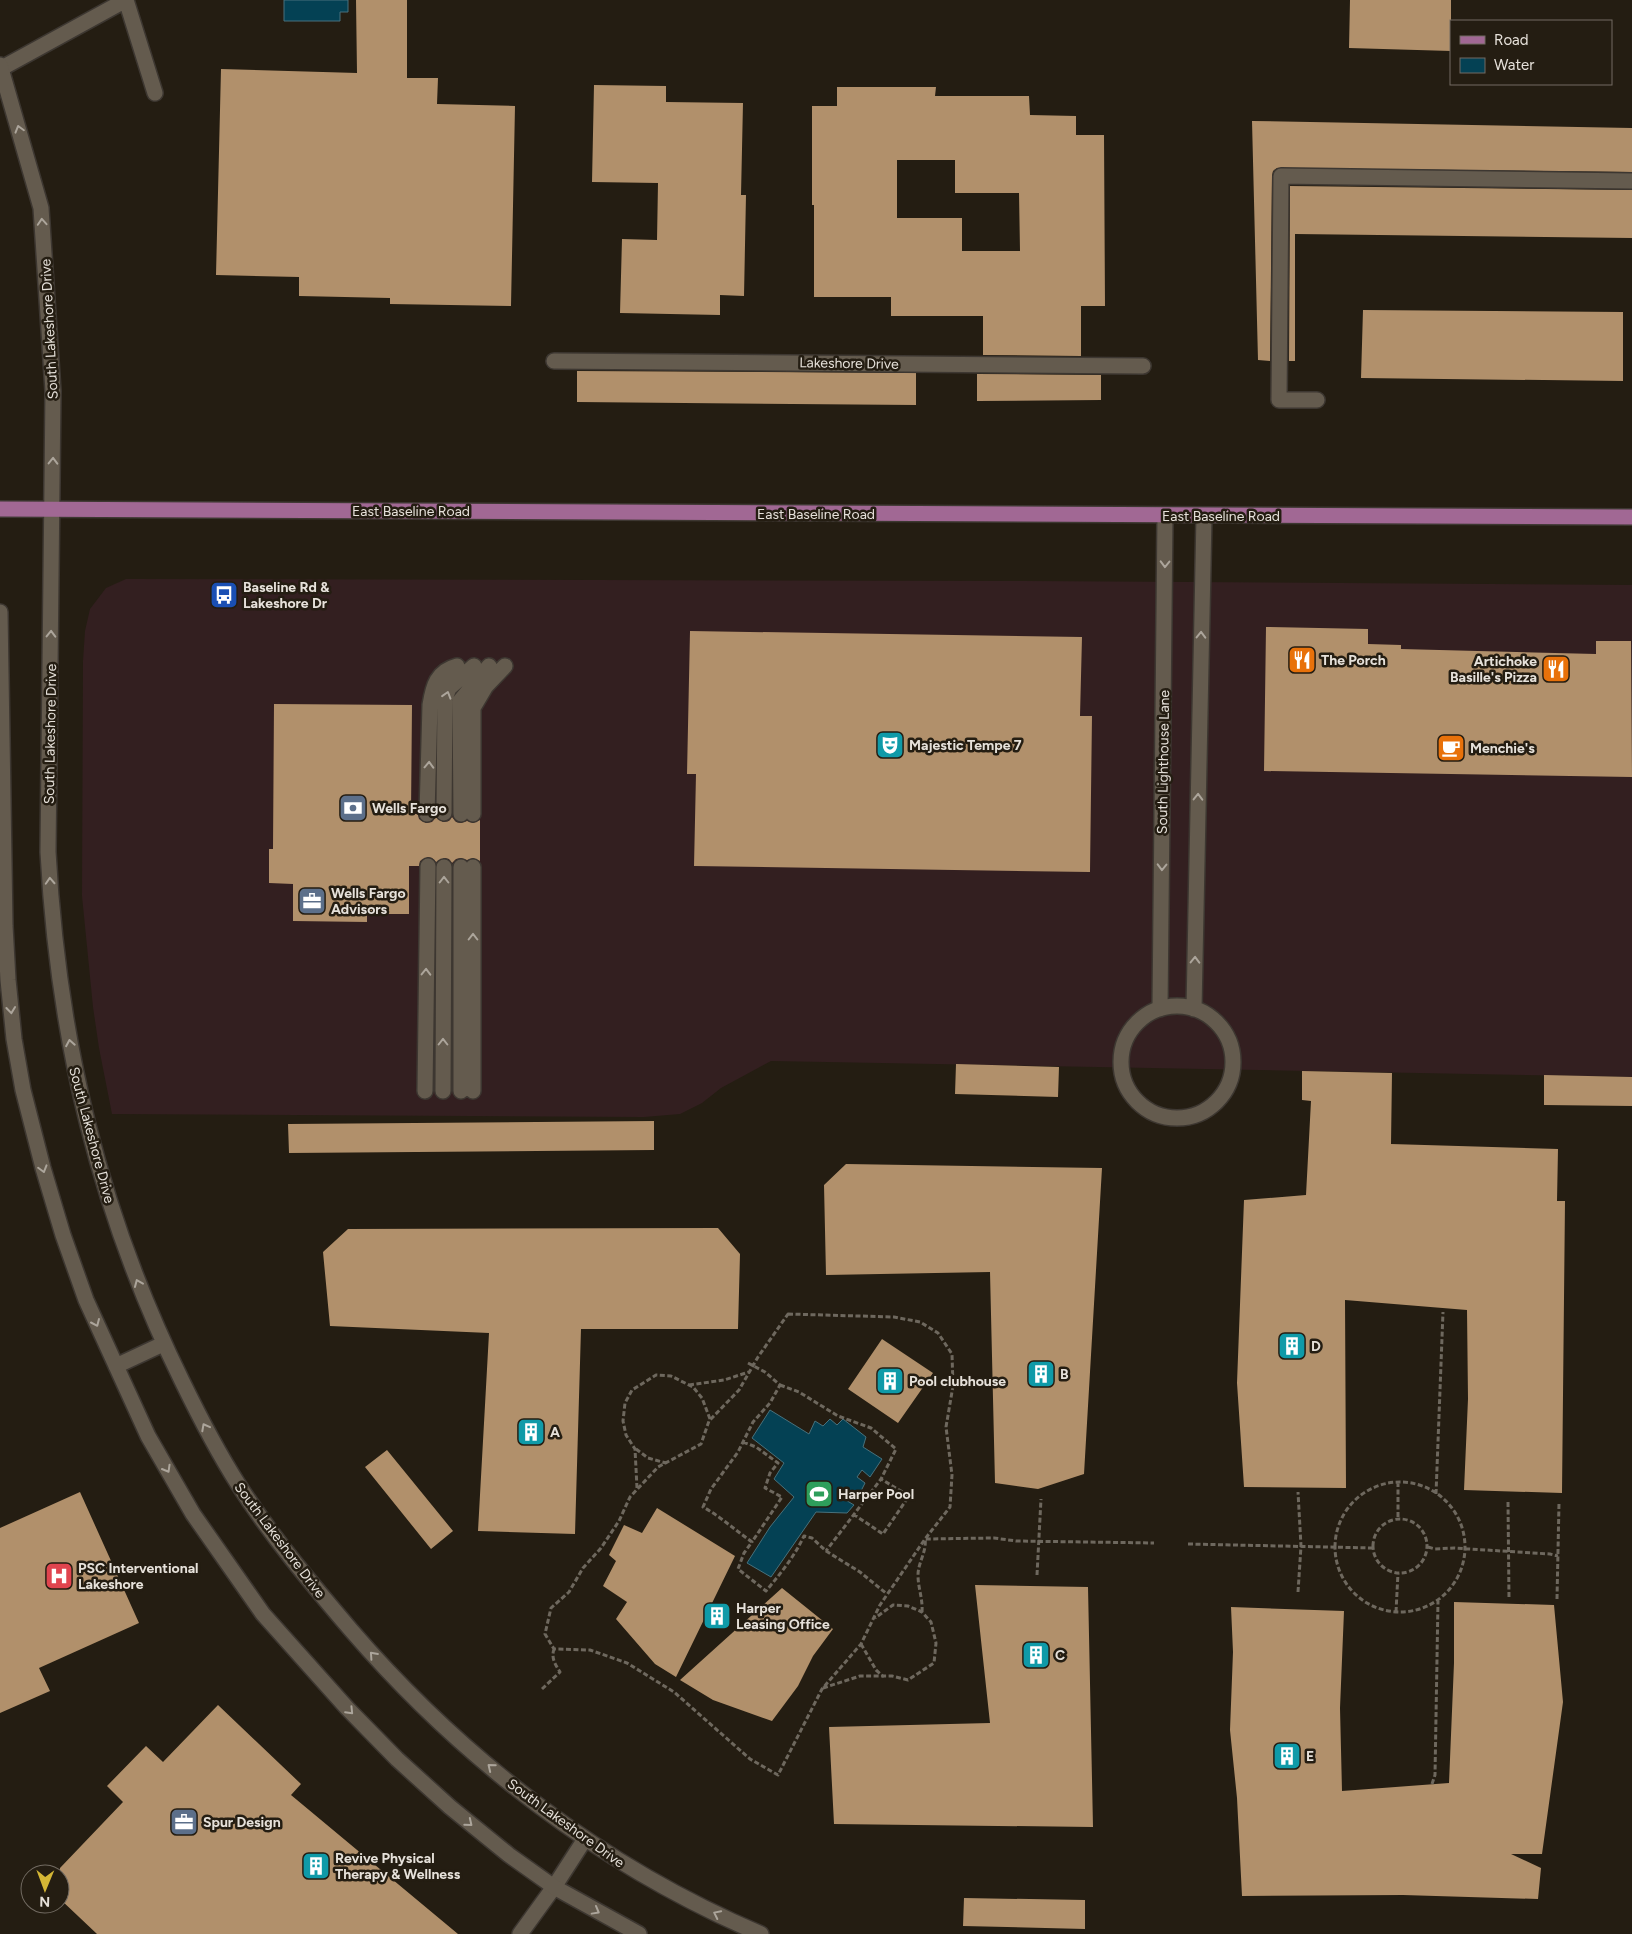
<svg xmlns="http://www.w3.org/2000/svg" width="1632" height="1934" font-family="Figtree,sans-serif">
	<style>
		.commercial { fill: #331f20 }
		.water { fill: #044154; stroke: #48717c }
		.building { fill: #b1906b; fill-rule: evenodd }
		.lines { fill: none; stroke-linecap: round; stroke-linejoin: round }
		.service-casing { stroke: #3d3731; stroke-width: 18 }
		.minor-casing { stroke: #3d3731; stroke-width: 18 }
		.tertiary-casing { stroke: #3d3731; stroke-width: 18 }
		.primary-casing { stroke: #3d3731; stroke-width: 18 }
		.path { stroke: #6e685e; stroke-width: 3; stroke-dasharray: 5 2.5; stroke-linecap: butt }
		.service { stroke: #645b4e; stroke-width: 15 }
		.minor { stroke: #645b4e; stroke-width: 15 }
		.tertiary { stroke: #645b4e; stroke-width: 15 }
		.primary { stroke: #a16894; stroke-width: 15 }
		.oneway { stroke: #aca59b }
		.labels { text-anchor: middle; stroke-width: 5; stroke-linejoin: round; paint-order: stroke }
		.street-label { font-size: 14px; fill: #e6e1da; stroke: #241d12 }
		.poi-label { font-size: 14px; font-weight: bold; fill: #e6e1da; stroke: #241d12; text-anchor: start }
	</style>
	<rect width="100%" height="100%" fill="#241d12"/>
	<path class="commercial" d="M126,579L1026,581L1632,585V1077L771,1061L721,1088L702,1103L680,1114L644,1117L112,1114L99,1048L93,1007L82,896L83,661L85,631L90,609L106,588Z"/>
	<path class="water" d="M284,0H348V12H340V21H284Z
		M770,1410L809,1434L815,1421L823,1426L830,1419L837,1425L843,1419L866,1437L863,1447L882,1459L870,1477L862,1470L857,1477L865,1483L858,1497L849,1492L844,1499L854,1505L847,1513L816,1512L771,1577L747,1563L770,1527L794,1497L774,1479L784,1463L752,1438Z"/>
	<path class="building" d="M356,0H407V78H438L437,104L515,106L511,306L390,304V298L299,296V277L216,275L221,69L357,73Z
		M1350,0H1451V51L1349,48Z
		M594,85L666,86V102L743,103L741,195H746L744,296L720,295V315L620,313L622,239L657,240L658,183L592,182Z
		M837,87H936L935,96H1029L1030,115L1076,116V135H1104L1105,306H1081V356L983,355V316H891V297H814V205H812V106H837ZM897,160H955V193H1019L1020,251H962V218H897Z
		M1252,121L1632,128V172L1277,168L1273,171L1272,176L1270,361L1258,360Z
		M1290,186L1632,190V238L1295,234V361H1289Z
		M1363,310L1623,312V381L1361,378Z
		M577,371L916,373V405L577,402Z
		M977,374L1101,375V400L977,401Z
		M1266,627L1368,629V644L1401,645V649L1596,654V641H1631L1632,777L1264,771Z
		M690,631L1082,637L1080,716H1092L1090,872L694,866L696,774H687Z
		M274,704L412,705L411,814H418L419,819L426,823L432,822L436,817L443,822L449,821L452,817L456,822L461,823L467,821L473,823L480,820V861L473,858L467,860L461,858L456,859L452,863L449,859L445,858L436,862L432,858L428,857L420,861L419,866H409V914H367V922L293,921V884L269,883V849H273Z
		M956,1064L1059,1067L1058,1097L955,1094Z
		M1302,1071L1392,1073L1391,1144L1558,1149L1557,1201H1565L1562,1493L1464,1490L1468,1399L1467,1310L1345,1300L1346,1488L1244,1487L1237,1383L1244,1200L1306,1195L1311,1101L1302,1100Z
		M1544,1075L1632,1077V1106L1544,1105Z
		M654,1121V1150L289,1153L288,1124Z
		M846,1164L1102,1168L1084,1474L1038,1489L995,1483L990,1272L826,1275L824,1185Z
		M718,1228L740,1254L738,1329H581L575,1534L478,1531L489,1333L330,1326L323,1252L348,1229Z
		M882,1339L933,1373L898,1423L848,1389Z
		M387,1450L453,1531L431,1549L365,1467Z
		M80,1492L139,1623L39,1668L50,1691L0,1713V1528Z
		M657,1508L735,1556L676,1677L655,1664L616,1619L627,1602L603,1586L616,1561L609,1555L624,1525L642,1533Z
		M975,1585L1088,1587L1093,1827L834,1824L829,1727L990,1723Z
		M782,1588L833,1629L813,1656L798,1686L772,1721L713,1700L680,1680Z
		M1454,1602L1554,1605L1563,1702L1542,1854H1511L1541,1868L1538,1899L1403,1895L1242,1896L1237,1798L1230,1730L1233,1652L1231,1607L1344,1611L1340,1708L1342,1791L1449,1783L1454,1663Z
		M218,1705L301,1784L291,1795L458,1934H97L60,1899V1868L123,1802L107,1786L146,1746L163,1762Z
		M964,1898L1085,1900V1929L963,1926Z"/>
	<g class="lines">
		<defs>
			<path id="service" d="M126,0L155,93
				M2,68L126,0
				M554,361L1143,366
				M1317,400H1279L1281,176L1632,181
				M444,813L445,699L449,688L474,666
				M427,814L430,705C433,686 437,671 457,666
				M461,814L460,701L489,666
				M473,814V708L486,686L505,666
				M461,867V1091
				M425,1091L428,866
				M443,1091L444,867
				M473,1091V867"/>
			<path id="minor" d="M1121 1062a56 56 0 1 1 112 0a56 56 0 1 1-112 0Z
				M1160,1009L1165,516
				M1194,1009L1204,516
				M520,1934L554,1887L585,1839"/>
			<path id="tertiary" d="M0,65L41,208L53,391L48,852C58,1040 99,1212 182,1381C199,1416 217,1451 238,1484C271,1536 311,1583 351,1630C463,1760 603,1867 761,1934
				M0,612L5,926L8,980L14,1039L23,1090L43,1168L63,1235L86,1300L148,1436L193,1514L263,1614L347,1708L397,1759L450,1807L509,1855L554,1887L639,1934
				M116,1366L163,1344"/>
			<path id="primary" d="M0,509L1632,517"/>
		</defs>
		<use href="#service" class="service-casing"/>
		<use href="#minor" class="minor-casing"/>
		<use href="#tertiary" class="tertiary-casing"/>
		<use href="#primary" class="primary-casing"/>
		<path class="path" d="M788,1314L894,1317L920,1322L938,1333L952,1354L953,1386L946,1427L952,1475L950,1507L925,1539L880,1605L861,1644L822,1689L778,1775L750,1759L674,1692L627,1663L590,1650L554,1649L545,1634L551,1608L569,1592L583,1568L601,1548L619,1521L630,1497L658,1467L701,1444L709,1421L739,1390L758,1357Z
			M748,1363L765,1372L780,1385L770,1403L753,1422L738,1452L711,1489L703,1507C721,1517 735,1530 752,1542L744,1553L738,1569L766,1591C781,1573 794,1557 804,1536L812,1538L826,1551L860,1572L887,1594
			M689,1385L724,1380L749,1372
			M780,1385L799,1392L838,1416L871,1428L896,1449L881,1479L826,1551
			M743,1442L756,1447L778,1463L770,1473L765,1488L782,1497L752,1542
			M636,1449L648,1458L666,1463
			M1398,1482V1519
			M1335 1547a65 65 0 1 1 130 0a65 65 0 1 1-130 0Z
			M637,1488L635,1449L626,1435L623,1421L625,1403L632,1390L656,1375L671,1376L693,1387L702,1398L710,1419
			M1436,1494L1443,1312
			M1508,1502L1509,1598
			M853,1514L883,1534L909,1496L881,1479
			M1373 1546a27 27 0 1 1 54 0a27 27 0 1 1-54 0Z
			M1188,1544L1373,1548
			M1428,1547L1435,1549L1454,1548L1550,1554L1558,1556
			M1037,1575L1041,1499
			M1298,1592L1301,1546L1298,1492
			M1557,1599L1559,1503
			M922,1612C923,1599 918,1588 918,1575C918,1563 927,1551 925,1539L994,1538L1016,1541L1154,1543
			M1396,1612L1398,1573
			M861,1644L876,1670L884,1677
			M823,1688L860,1676H892L908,1680L934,1663L936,1643L931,1622L922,1612L908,1606L893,1605L875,1618
			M542,1689L560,1672C555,1664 551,1658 554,1649
			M1432,1784L1435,1775L1438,1601"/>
		<use href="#service" class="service"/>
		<use href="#minor" class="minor"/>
		<use href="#tertiary" class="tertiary"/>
		<use href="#primary" class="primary"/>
	</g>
	<defs><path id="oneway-chevron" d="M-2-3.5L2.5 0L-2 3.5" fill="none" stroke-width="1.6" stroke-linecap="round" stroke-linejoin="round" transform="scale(1.25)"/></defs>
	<g class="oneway">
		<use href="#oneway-chevron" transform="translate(19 129) rotate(-106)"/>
		<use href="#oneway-chevron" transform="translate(42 222) rotate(-94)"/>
		<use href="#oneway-chevron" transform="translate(53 461) rotate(-89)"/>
		<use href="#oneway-chevron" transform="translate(1165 564) rotate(91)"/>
		<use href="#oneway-chevron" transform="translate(51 634) rotate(-89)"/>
		<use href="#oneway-chevron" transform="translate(1201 635) rotate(-89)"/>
		<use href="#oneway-chevron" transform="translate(447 695) rotate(-73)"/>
		<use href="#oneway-chevron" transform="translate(429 765) rotate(-88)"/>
		<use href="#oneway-chevron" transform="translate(1198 797) rotate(-89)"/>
		<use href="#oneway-chevron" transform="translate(1162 867) rotate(91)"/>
		<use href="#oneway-chevron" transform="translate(444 880) rotate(-90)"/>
		<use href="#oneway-chevron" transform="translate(50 881) rotate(-93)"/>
		<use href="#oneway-chevron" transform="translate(473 937) rotate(-90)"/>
		<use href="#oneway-chevron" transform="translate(1195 960) rotate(-89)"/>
		<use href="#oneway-chevron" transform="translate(426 972) rotate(-89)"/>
		<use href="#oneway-chevron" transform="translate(11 1010) rotate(84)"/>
		<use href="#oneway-chevron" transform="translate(443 1042) rotate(-90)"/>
		<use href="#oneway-chevron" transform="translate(70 1043) rotate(-100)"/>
		<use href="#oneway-chevron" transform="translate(43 1169) rotate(74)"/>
		<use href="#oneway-chevron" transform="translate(138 1283) rotate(-113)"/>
		<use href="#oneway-chevron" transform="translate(96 1323) rotate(66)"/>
		<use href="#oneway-chevron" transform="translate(205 1427) rotate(-118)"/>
		<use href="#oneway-chevron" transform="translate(167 1469) rotate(60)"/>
		<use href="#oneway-chevron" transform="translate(373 1655) rotate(-132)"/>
		<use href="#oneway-chevron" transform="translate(350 1711) rotate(46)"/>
		<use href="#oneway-chevron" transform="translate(491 1767) rotate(-141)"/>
		<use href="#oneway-chevron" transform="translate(469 1823) rotate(39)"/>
		<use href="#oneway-chevron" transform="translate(596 1911) rotate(29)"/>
		<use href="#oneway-chevron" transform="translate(717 1914) rotate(-154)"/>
	</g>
	<defs>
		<symbol id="bus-square" viewBox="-11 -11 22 22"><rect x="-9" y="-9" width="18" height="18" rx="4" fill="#1a4fb4" stroke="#241d12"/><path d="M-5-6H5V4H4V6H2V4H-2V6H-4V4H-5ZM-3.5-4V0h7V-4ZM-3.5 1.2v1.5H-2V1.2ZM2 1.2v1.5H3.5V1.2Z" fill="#fff"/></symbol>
		<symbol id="restaurant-square" viewBox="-11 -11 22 22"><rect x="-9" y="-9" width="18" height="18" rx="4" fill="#e8710a" stroke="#241d12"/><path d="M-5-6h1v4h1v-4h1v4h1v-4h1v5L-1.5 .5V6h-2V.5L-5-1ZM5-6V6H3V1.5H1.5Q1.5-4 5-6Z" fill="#fff"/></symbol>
		<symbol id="theatre-square" viewBox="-11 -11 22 22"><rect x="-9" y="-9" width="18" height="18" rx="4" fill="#0f9aa8" stroke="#241d12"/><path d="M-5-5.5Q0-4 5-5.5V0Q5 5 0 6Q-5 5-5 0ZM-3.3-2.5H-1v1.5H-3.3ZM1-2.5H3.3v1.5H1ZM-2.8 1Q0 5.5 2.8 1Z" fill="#fff"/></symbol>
		<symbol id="cafe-square" viewBox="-11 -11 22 22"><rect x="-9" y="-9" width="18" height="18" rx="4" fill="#e8710a" stroke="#241d12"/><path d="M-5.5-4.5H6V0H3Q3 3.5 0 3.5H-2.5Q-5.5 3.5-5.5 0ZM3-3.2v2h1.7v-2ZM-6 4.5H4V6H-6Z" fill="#fff"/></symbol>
		<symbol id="bank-square" viewBox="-11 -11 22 22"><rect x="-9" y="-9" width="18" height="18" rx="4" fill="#5c6f8a" stroke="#241d12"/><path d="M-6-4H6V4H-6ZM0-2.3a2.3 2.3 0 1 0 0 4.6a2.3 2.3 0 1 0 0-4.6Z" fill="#fff"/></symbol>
		<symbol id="office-square" viewBox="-11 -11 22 22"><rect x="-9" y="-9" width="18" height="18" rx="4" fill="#5c6f8a" stroke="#241d12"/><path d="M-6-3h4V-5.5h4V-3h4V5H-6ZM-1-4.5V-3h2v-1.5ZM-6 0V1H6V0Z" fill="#fff"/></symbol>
		<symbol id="building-square" viewBox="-11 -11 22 22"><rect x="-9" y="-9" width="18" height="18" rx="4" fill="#0f9aa8" stroke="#241d12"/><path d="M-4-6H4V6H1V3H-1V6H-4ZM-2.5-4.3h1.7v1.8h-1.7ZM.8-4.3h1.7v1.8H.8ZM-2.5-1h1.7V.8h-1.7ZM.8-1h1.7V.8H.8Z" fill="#fff"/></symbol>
		<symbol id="stadium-square" viewBox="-11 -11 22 22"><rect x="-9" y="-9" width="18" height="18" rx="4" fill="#2e9e5b" stroke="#241d12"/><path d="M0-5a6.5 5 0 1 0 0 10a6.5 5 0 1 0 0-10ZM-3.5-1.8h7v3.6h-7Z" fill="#fff"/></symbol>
		<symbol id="hospital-square" viewBox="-11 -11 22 22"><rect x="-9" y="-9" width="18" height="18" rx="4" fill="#e0444e" stroke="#241d12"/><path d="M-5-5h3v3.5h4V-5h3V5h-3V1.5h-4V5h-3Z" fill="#fff"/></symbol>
	</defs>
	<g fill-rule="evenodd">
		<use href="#bus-square" x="208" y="579" width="32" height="32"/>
		<use href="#restaurant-square" x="1286" y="644" width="32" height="32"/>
		<use href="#restaurant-square" x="1540" y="653" width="32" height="32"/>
		<use href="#theatre-square" x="874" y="729" width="32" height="32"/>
		<use href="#cafe-square" x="1435" y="732" width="32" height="32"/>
		<use href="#bank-square" x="337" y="792" width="32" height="32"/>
		<use href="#office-square" x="296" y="885" width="32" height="32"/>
		<use href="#building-square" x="1276" y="1330" width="32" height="32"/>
		<use href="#building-square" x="1025" y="1358" width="32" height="32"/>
		<use href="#building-square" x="874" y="1365" width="32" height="32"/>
		<use href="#building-square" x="515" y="1416" width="32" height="32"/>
		<use href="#stadium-square" x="803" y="1478" width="32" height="32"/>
		<use href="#hospital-square" x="43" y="1560" width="32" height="32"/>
		<use href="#building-square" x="701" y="1600" width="32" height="32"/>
		<use href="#building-square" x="1020" y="1639" width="32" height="32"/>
		<use href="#building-square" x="1271" y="1740" width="32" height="32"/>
		<use href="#office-square" x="168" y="1806" width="32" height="32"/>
		<use href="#building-square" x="300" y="1850" width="32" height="32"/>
	</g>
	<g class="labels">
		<g class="street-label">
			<text transform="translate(49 329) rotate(-93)" y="5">South Lakeshore Drive</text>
			<text transform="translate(849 363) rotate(1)" y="5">Lakeshore Drive</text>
			<text x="411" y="516">East Baseline Road</text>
			<text x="816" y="519">East Baseline Road</text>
			<text x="1221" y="521">East Baseline Road</text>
			<text transform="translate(50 734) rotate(-89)" y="5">South Lakeshore Drive</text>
			<text transform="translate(1163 762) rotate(-89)" y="5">South Lighthouse Lane</text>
			<text transform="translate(92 1135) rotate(75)" y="5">South Lakeshore Drive</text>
			<text transform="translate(280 1540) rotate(53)" y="5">South Lakeshore Drive</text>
			<text transform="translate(566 1823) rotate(36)" y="5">South Lakeshore Drive</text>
		</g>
		<g class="poi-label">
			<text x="243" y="592">Baseline Rd &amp;<tspan x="243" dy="16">Lakeshore Dr</tspan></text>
			<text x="1321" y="665">The Porch</text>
			<text x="1537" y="666" text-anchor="end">Artichoke<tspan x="1537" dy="16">Basille's Pizza</tspan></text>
			<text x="909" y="750">Majestic Tempe 7</text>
			<text x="1470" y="753">Menchie's</text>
			<text x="372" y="813">Wells Fargo</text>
			<text x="331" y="898">Wells Fargo<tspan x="331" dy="16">Advisors</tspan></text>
			<text x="1311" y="1351">D</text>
			<text x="1060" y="1379">B</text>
			<text x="909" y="1386">Pool clubhouse</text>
			<text x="550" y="1437">A</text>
			<text x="838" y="1499">Harper Pool</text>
			<text x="78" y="1573">PSC Interventional<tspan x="78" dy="16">Lakeshore</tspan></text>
			<text x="736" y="1613">Harper<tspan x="736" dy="16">Leasing Office</tspan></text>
			<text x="1055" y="1660">C</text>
			<text x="1306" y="1761">E</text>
			<text x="203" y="1827">Spur Design</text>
			<text x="335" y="1863">Revive Physical<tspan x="335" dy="16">Therapy &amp; Wellness</tspan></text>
		</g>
	</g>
	<rect x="1450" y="20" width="162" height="65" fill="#241d12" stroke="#726b62"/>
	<rect x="1460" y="36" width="25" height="8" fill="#a16894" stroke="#726b62"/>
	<text x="1494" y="45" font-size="15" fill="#e6e1da">Road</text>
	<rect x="1460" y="58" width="25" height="15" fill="#044154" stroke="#726b62"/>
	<text x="1494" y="70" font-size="15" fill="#e6e1da">Water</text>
	<g transform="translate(45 1889) rotate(181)"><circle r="24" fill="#241d12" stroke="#726b62"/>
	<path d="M0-4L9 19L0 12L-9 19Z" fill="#d4b635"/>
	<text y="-8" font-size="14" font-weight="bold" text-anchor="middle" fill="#e6e1da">N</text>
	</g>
</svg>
